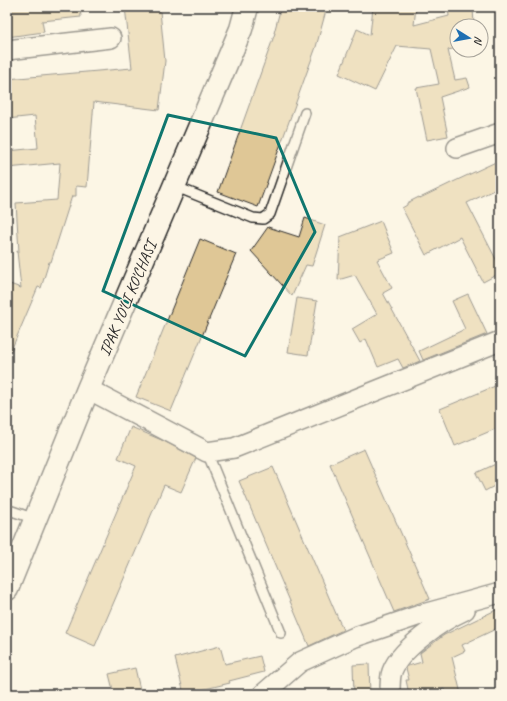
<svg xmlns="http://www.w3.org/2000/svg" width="507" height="701" font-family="Caveat,sans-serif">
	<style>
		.building { fill: #dfc796; stroke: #2b2b2b }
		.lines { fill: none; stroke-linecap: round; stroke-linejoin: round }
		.service-casing { stroke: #2b2b2b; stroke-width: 12 }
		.minor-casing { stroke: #2b2b2b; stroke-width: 22 }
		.secondary-casing { stroke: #2b2b2b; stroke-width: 25 }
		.service { stroke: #fcf5e5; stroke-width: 9 }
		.minor { stroke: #fcf5e5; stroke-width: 19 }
		.secondary { stroke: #fcf5e5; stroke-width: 22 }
		.marked { fill: none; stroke: #0f766e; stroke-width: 3; stroke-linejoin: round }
		.labels { text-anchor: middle; stroke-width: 3; stroke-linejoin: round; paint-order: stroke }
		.street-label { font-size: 16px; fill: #2b2b2b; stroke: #fcf5e5 }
	</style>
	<rect width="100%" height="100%" fill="#fcf5e5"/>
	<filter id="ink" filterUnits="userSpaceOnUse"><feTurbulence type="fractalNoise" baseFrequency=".025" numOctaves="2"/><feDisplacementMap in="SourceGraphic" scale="8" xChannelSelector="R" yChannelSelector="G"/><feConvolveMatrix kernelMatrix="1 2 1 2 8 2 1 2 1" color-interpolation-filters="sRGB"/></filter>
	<g filter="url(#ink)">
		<path class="building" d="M7,7H80L81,17L42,21L44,32L7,37Z
			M125,7H157L158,11H160L165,61L159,110L94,102L87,187L76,186V196H72L51,262H49L41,288L38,287L7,360V283L21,288L17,251L19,252L16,203L57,200L60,163L7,168V151L38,148L35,116L7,119V79L132,68Z
			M281,7H327L316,47L258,207L218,192L275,33H274Z
			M373,7H416L414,25L449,16L448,7H473L474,26H457V48L448,50L455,80L467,78L470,87L440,97L448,136L427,140L416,88L439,84L431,49L397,46L375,91L339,74L357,29L370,35Z
			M500,160V187L467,203L500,267V273L483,282L460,237L426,255L402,208L407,205V203L419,197L420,198L453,182Z
			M305,218L325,225L312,266L306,265L292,296L251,251L268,227L299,237Z
			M381,221L394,253L377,260L392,288L383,293L420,361L403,368L398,359L378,367L366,339L360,343L352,329L377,314L355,275L338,280L340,237Z
			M200,239L236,254L171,411L136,397Z
			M468,294L487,334L423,360L419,351L465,329L452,301Z
			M297,298L317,301L308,355L288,352Z
			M500,384V427L455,446L440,409Z
			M131,427L164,441L196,458L181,492L164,485L95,646L65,633L136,466L118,458Z
			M364,449L430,599L394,612L330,464Z
			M500,462V483L485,491L476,473Z
			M273,467L343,630L309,646L239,481Z
			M500,608V627L462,645L465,651L452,657L461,694H446L444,689L423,694H409L406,680H409L406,668L408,666L422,662L420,653L444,635Z
			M220,646L225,664L260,656L264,672L229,681L230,683L184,694L175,658Z
			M369,664L370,694H354L353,665Z
			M135,668L141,694H114L109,674Z"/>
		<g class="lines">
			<defs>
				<path id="service" d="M174,186L253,218L263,219L270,214L305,113
					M207,452L281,633
					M7,512L12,511L35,519"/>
				<path id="minor" d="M7,50L111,38
					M457,148L500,133
					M88,389L207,452L234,448L500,341
					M263,694L300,662L355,637L423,614L500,593
					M390,694C390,688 390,681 391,675C396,651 443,620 465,610"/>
				<path id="secondary" d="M7,589L88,389L241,29L247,7"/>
			</defs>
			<use href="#service" class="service-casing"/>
			<use href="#minor" class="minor-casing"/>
			<use href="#secondary" class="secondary-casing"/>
			<use href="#service" class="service"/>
			<use href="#minor" class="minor"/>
			<use href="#secondary" class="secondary"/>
		</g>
	</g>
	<path d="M0 0H507V701H0ZM168,115L276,138L315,232L245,356L103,291Z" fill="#fcf5e5" fill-opacity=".55" fill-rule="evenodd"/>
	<path class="marked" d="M168,115L276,138L315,232L245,356L103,291Z"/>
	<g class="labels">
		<g class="street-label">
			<text transform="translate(127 298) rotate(-67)" y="6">IPAK YO'LI KO'CHASI</text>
		</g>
	</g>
	<rect width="507" height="701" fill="none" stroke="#fcf5e5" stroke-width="24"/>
	<rect x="12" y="12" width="483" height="677" fill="none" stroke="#2b2b2b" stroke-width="1.5" filter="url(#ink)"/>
	<g transform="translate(469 38) rotate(101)"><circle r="19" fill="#fcf5e5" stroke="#a8a49b"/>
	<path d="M0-3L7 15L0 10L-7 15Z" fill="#1f6fb2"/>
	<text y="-6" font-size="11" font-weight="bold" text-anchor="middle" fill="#2b2b2b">N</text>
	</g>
</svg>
